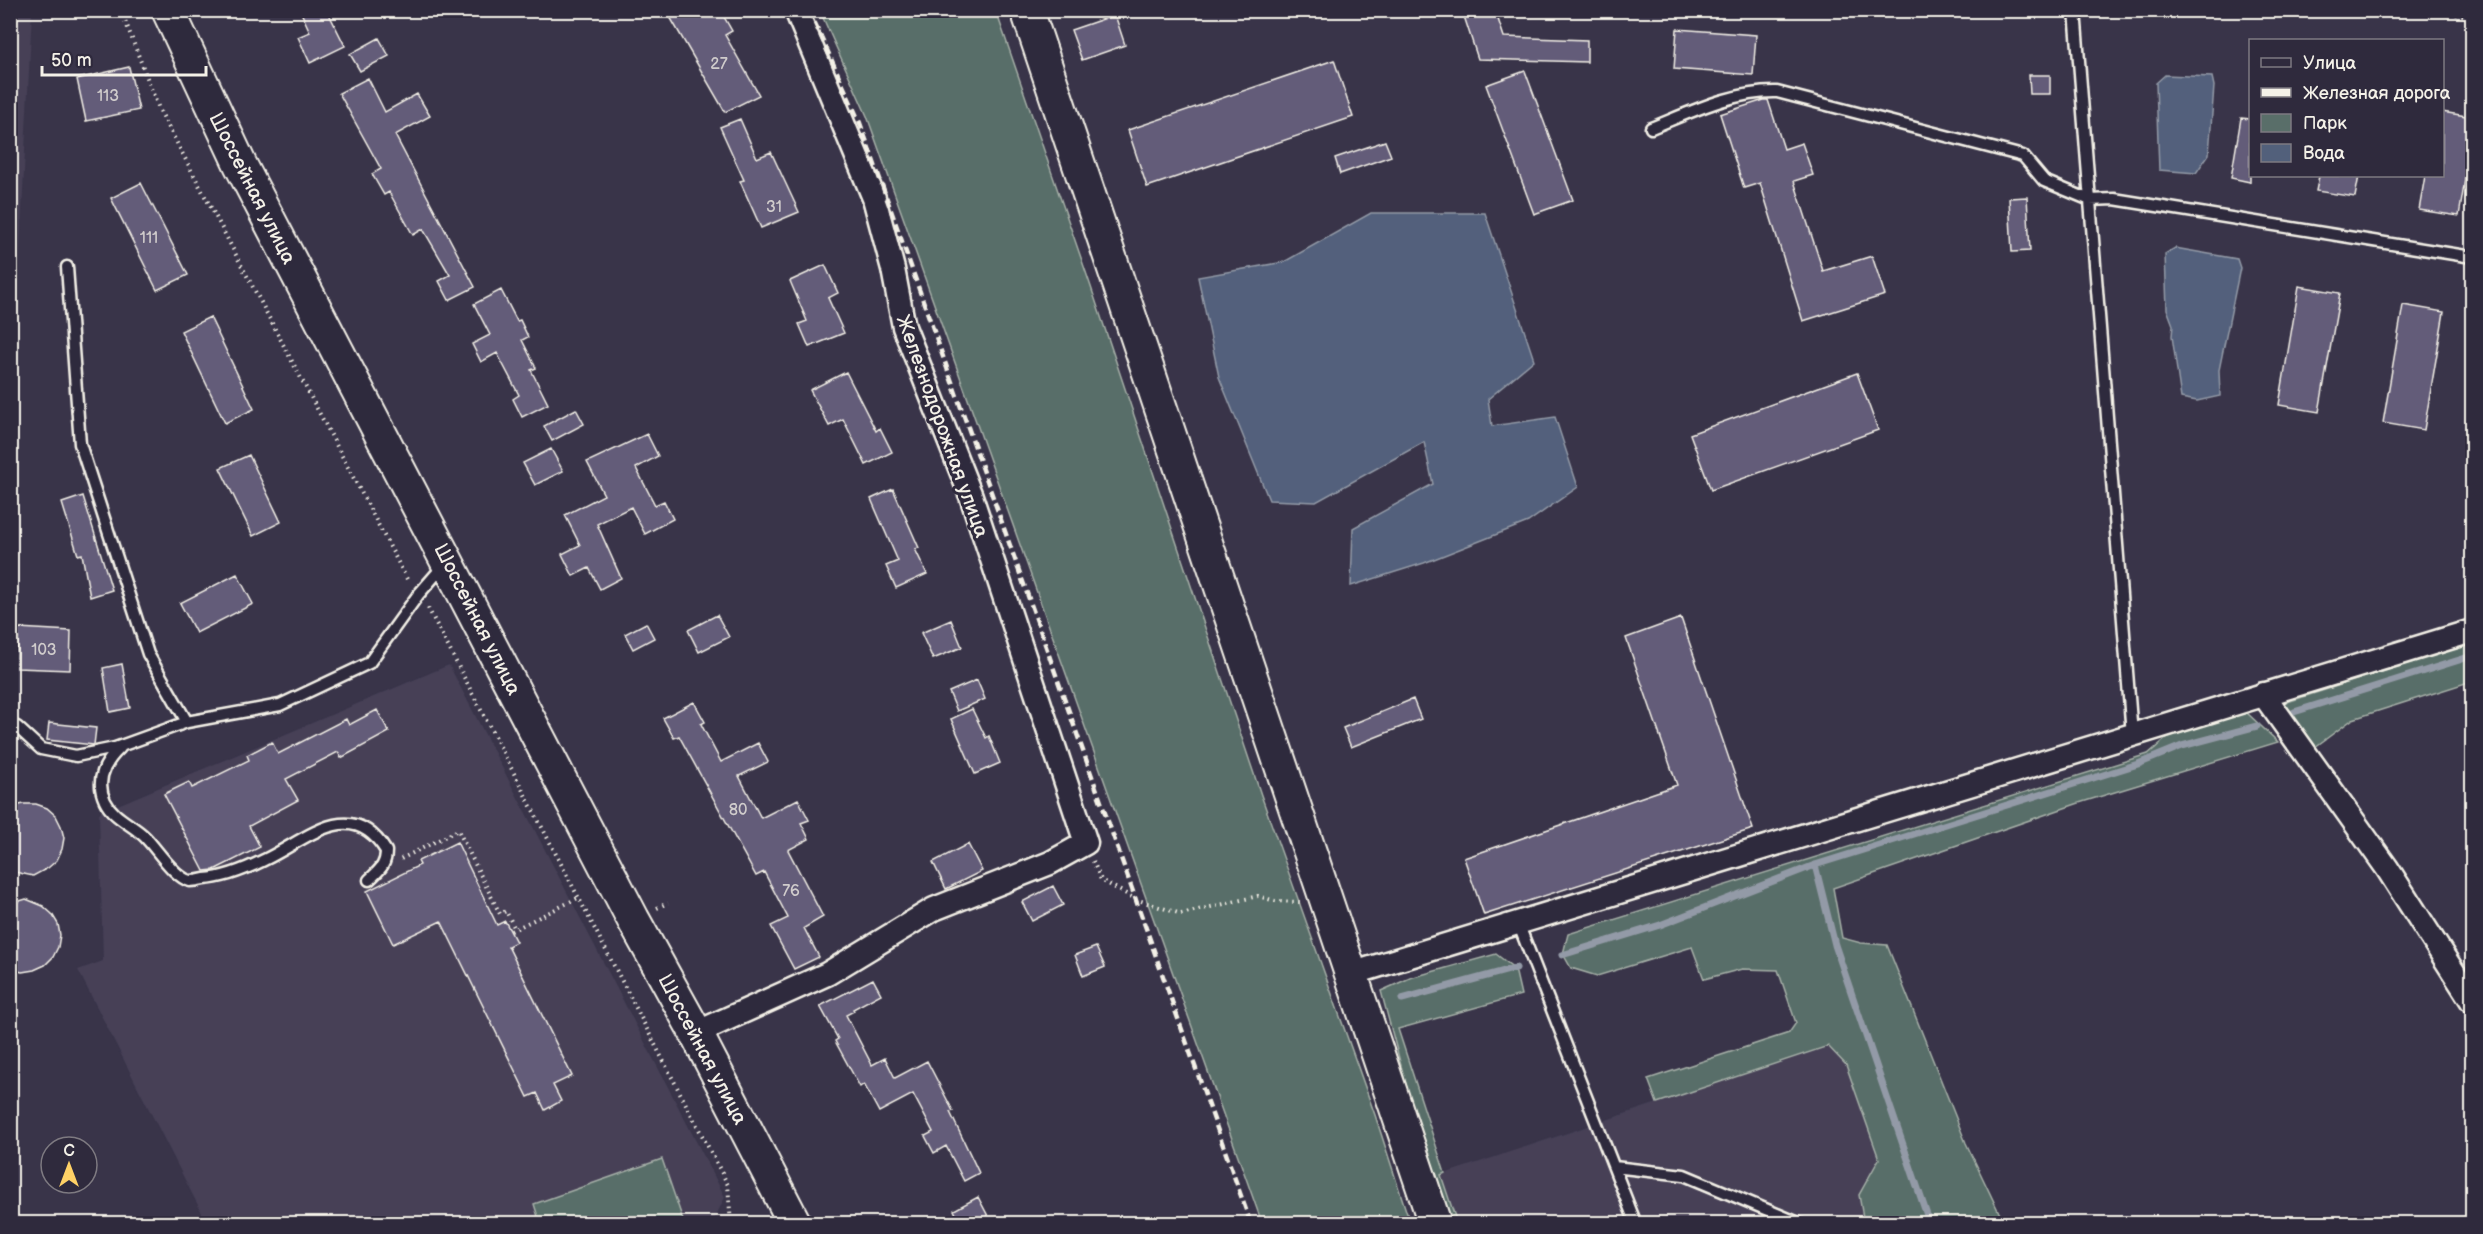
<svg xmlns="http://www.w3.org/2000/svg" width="2483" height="1234" font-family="'Balsamiq Sans',sans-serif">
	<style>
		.built { fill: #464057 }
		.green { fill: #596e69; stroke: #a6b0a8; stroke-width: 1.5 }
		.water { fill: #52607b; stroke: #939aa7; stroke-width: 1.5 }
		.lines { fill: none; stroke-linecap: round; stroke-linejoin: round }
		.stream { stroke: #939aa7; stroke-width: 7 }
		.building { fill: #635b79; stroke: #f4f1e8; stroke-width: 1.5 }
		.lane-casing { stroke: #f4f1e8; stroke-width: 15 }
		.street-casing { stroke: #f4f1e8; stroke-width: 27 }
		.secondary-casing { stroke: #f4f1e8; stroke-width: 36 }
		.path { stroke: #f4f1e8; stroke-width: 4; stroke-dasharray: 1.5 4.5; stroke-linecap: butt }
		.lane { stroke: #2f2a3d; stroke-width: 10 }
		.street { stroke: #2f2a3d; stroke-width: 22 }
		.secondary { stroke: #2f2a3d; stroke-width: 32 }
		.rail { stroke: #f4f1e8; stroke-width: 4.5; stroke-dasharray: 9 4.5; stroke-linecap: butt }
		.labels { text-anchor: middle; stroke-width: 6; stroke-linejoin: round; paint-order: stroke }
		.number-label { font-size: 16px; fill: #d0cccc }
		.street-label { font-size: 20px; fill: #f4f1e8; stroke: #2f2a3d }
	</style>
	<rect width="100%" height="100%" fill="#393449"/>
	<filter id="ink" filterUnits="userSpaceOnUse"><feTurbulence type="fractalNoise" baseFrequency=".0167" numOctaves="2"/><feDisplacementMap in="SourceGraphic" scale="12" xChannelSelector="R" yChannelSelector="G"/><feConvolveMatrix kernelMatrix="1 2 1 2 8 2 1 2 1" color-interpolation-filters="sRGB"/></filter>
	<g filter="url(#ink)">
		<path class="built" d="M11,10L32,11L11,431L10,11Z
			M449,665L725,1197L714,1220L705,1224H234L205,1219L78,970L103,961L99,813Z
			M1828,1046L1846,1065L1901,1223H1457L1441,1175Z"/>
		<path class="green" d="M820,11H996L1090,284L1261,795L1375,1115L1410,1223H1262L867,116Z
			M2472,643V681L2353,719L2315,747L2284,703Z
			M2246,712L2278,742L2079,803L1833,888L1842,938L1861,943L1887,945L1966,1143L2004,1223H1864L1859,1195L1879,1159L1846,1065L1828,1046L1657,1103L1648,1079L1789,1033L1796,1023L1778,970L1742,969L1704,979L1692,947L1597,976L1571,968L1563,954L1568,934L2148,754L2168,737Z
			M1496,954L1515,969L1521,995L1398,1029L1445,1173L1441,1175L1457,1223H1450L1415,1118L1381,991L1410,978Z
			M662,1159L684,1223H540L534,1204Z"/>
		<path class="water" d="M2165,75L2212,77L2214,86L2209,154L2196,173L2159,170L2156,83Z
			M1371,213H1485L1534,360L1488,399L1492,426L1555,417L1578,487L1528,522L1424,563L1351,586L1353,528L1433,484L1424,442L1316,502L1269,500L1219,377L1198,277L1284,262Z
			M2175,248L2237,259L2240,268L2219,370L2220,396L2197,401L2181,398L2172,336L2173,325L2167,309L2165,254Z"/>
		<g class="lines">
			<path class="stream" d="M2294,712L2472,656
				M1815,865L1835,945L1930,1224
				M1562,955L1660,925L1815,865L2138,764L2182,746L2257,726
				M1402,999L1516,968"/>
		</g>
		<path class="building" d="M300,10H327L345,46L310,63L298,37L310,32Z
			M666,10H720L732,31L725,35L759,95L725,112Z
			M1462,10H1495L1504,37L1587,40V62L1478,59Z
			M1115,15L1125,45L1082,60L1071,30Z
			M1677,29L1756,35L1753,75L1674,69Z
			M379,38L389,56L360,71L350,54Z
			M1334,60L1353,117L1147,187L1128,130Z
			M129,67L139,110L86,121L77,79Z
			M1525,71L1573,200L1534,214L1486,85Z
			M2029,75H2050V94H2030Z
			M368,78L385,112L417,94L430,116L395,135L475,287L449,300L439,281L450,275L423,229L413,235L389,192L384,195L372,174L381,169L339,93Z
			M1764,100H1768L1784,149L1802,143L1813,175L1794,181L1823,271L1872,256L1885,295L1803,321L1760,183L1744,188L1720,114Z
			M2442,112L2472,117V137L2459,216L2419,210L2425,176H2442Z
			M2241,118L2250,119V182L2231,178Z
			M740,119L757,158L771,152L799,212L761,228L740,181L744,180L720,127Z
			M1385,141L1391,156L1340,174L1335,158Z
			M2319,176H2359L2355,197L2316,191Z
			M141,183L188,275L157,290L111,198Z
			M2027,197L2030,251L2012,252L2009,198Z
			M825,265L838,293L828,298L844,333L809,347L799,324L807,321L790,281Z
			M2299,286L2340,293L2319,412L2279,405Z
			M501,290L517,321L520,320L528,337L522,340L536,368L531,370L548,404L522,417L513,399L519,395L497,353L481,362L472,344L490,335L474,304Z
			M2403,305L2444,312L2424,430L2383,423Z
			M210,317L254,409L225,423L181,331Z
			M846,372L876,431L880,428L892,452L866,465L843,419L829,426L810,390Z
			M1857,373L1878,430L1711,490L1690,434Z
			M576,409L584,424L552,441L544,426Z
			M647,434L658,456L636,468L655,505L664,501L673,519L645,534L631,507L597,524L621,578L600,589L589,568L573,576L562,554L580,545L565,515L604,495L587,462Z
			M551,449L563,471L535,485L523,463Z
			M249,455L281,522L253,536L220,468Z
			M893,489L919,548L915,549L927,574L896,588L886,566L898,561L871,499Z
			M83,496L112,590L90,597L82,554L78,555L62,503Z
			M237,574L253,604L196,633L180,603Z
			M717,615L729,637L699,652L688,630Z
			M1681,618L1753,829L1484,915L1464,858L1677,785L1626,638Z
			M951,620L962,647L933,659L921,633Z
			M646,623L654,638L633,649L625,634Z
			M18,628L71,631L70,670L17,668Z
			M122,664L130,708L110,712L103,668Z
			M977,680L985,699L957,711L949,692Z
			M1413,699L1421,719L1351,747L1343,728Z
			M694,702L705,722L701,724L721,762L758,743L768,762L739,776L761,818L798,799L809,820L801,823L809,839L788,850L823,917L804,928L819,957L794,969L771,926L788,918L764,872L756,876L679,736L674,738L663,718Z
			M972,709L986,738L989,736L1000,763L975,774L951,719Z
			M377,710L389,732L341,758L338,752L286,779L298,800L249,826L260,847L214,870L204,871L164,794L189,782L192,788L249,760L247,755L272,742L278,754L346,719L349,725Z
			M49,723L96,728L94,745L47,740Z
			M24,804H36L47,808L56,816L61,826L64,838L62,849L57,860L48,868L33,876L10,871V807Z
			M457,842L497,925L505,921L516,942L508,946L572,1076L553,1085L561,1101L545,1110L537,1093L528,1097L441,921L393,944L367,891L420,865L418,861Z
			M968,844L982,871L946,889L933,862Z
			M1053,886L1063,905L1032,921L1022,902Z
			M26,899L43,906L52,914L58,924L60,935L58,947L53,957L45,965L34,970L22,972L10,969V904Z
			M1096,947L1105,967L1083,976L1075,955Z
			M873,979L881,994L853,1009L854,1011L846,1015L872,1065L885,1058L895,1078L927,1061L953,1111L950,1112L979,1173L964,1181L946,1146L934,1153L925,1136L933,1132L913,1094L879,1112L864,1084L860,1087L835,1041L838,1039L820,1006Z
			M978,1197L989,1218L978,1224H961L954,1210Z"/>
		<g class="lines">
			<defs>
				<path id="lane" d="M2075,10L2132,735
					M1651,128C1691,112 1733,91 1777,92L2023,156L2044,181L2090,200L2114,199L2472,257
					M67,267L80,444L148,654L187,722
					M10,726L17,727L41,749L76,756L115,748L187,722L280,705L369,663L418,595L445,564
					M120,748C105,762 95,780 105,801C113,818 132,824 145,837C156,848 175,878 190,881C194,881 200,880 204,879C224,878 246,869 264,860C305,841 351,794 386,851C386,866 379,870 369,880
					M1518,923L1636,1224
					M1614,1167L1684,1175L1801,1224"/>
				<path id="street" d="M2263,694L2387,868L2472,1001
					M1351,974L2472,631
					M696,1033L827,974L934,909L1050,863L1086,843L971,496L904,327L893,269L874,198L796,10"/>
				<path id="secondary" d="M168,10L240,164L633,919L696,1033L795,1224
					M1027,10L1435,1224"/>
			</defs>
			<use href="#lane" class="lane-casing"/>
			<use href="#street" class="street-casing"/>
			<use href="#secondary" class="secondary-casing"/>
			<path class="path" d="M121,10L159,109L409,583
				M2432,10L2472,17
				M428,608L728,1185L731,1224
				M401,859L458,830L500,914L506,911L515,929
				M1093,861L1101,880L1135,899L1181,914L1258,896L1275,901L1300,902
				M657,908L668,903
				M511,931L580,897"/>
			<use href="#lane" class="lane"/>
			<use href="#street" class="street"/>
			<use href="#secondary" class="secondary"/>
			<path class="rail" d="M809,10L860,123L1251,1224"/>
		</g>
	</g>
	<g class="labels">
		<g class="number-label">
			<text x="719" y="69">27</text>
			<text x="108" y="101">113</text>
			<text x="774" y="212">31</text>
			<text x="149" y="243">111</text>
			<text x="44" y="655">103</text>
			<text x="738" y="815">80</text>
			<text x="791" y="896">76</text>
		</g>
		<g class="street-label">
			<text transform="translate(253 188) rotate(63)" y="7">Шоссейная улица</text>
			<text transform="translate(943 426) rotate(70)" y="7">Железнодорожная улица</text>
			<text transform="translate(478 619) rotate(63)" y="7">Шоссейная улица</text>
			<text transform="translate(703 1049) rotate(62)" y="7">Шоссейная улица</text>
		</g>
	</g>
	<rect width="2483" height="1234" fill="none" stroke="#2f2a3d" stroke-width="36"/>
	<rect x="18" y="18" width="2447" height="1198" fill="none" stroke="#f4f1e8" stroke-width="2" filter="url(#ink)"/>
	<rect x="2249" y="39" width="195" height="138" fill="#2f2a3d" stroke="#7e7a81" stroke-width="1.5"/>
	<rect x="2261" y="58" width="30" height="9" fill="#2f2a3d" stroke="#7e7a81" stroke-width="1.5"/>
	<text x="2303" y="69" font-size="18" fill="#f4f1e8">Улица</text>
	<rect x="2261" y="88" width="30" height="9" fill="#f4f1e8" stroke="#7e7a81" stroke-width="1.5"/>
	<text x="2303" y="99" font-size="18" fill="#f4f1e8">Железная дорога</text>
	<rect x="2261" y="114" width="30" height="18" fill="#596e69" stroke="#7e7a81" stroke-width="1.5"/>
	<text x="2303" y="129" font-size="18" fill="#f4f1e8">Парк</text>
	<rect x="2261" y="144" width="30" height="18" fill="#52607b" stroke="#7e7a81" stroke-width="1.5"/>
	<text x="2303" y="159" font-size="18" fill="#f4f1e8">Вода</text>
	<g transform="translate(69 1165)"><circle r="28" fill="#2f2a3d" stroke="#7e7a81" stroke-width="1.5"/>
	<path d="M0-4.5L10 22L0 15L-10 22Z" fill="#ffd166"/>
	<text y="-9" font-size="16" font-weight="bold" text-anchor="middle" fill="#f4f1e8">С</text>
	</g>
	<path d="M42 66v9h164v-9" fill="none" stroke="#f4f1e8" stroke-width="3"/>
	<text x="51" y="66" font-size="18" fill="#f4f1e8" stroke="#2f2a3d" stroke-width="4.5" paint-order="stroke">50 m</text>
</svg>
